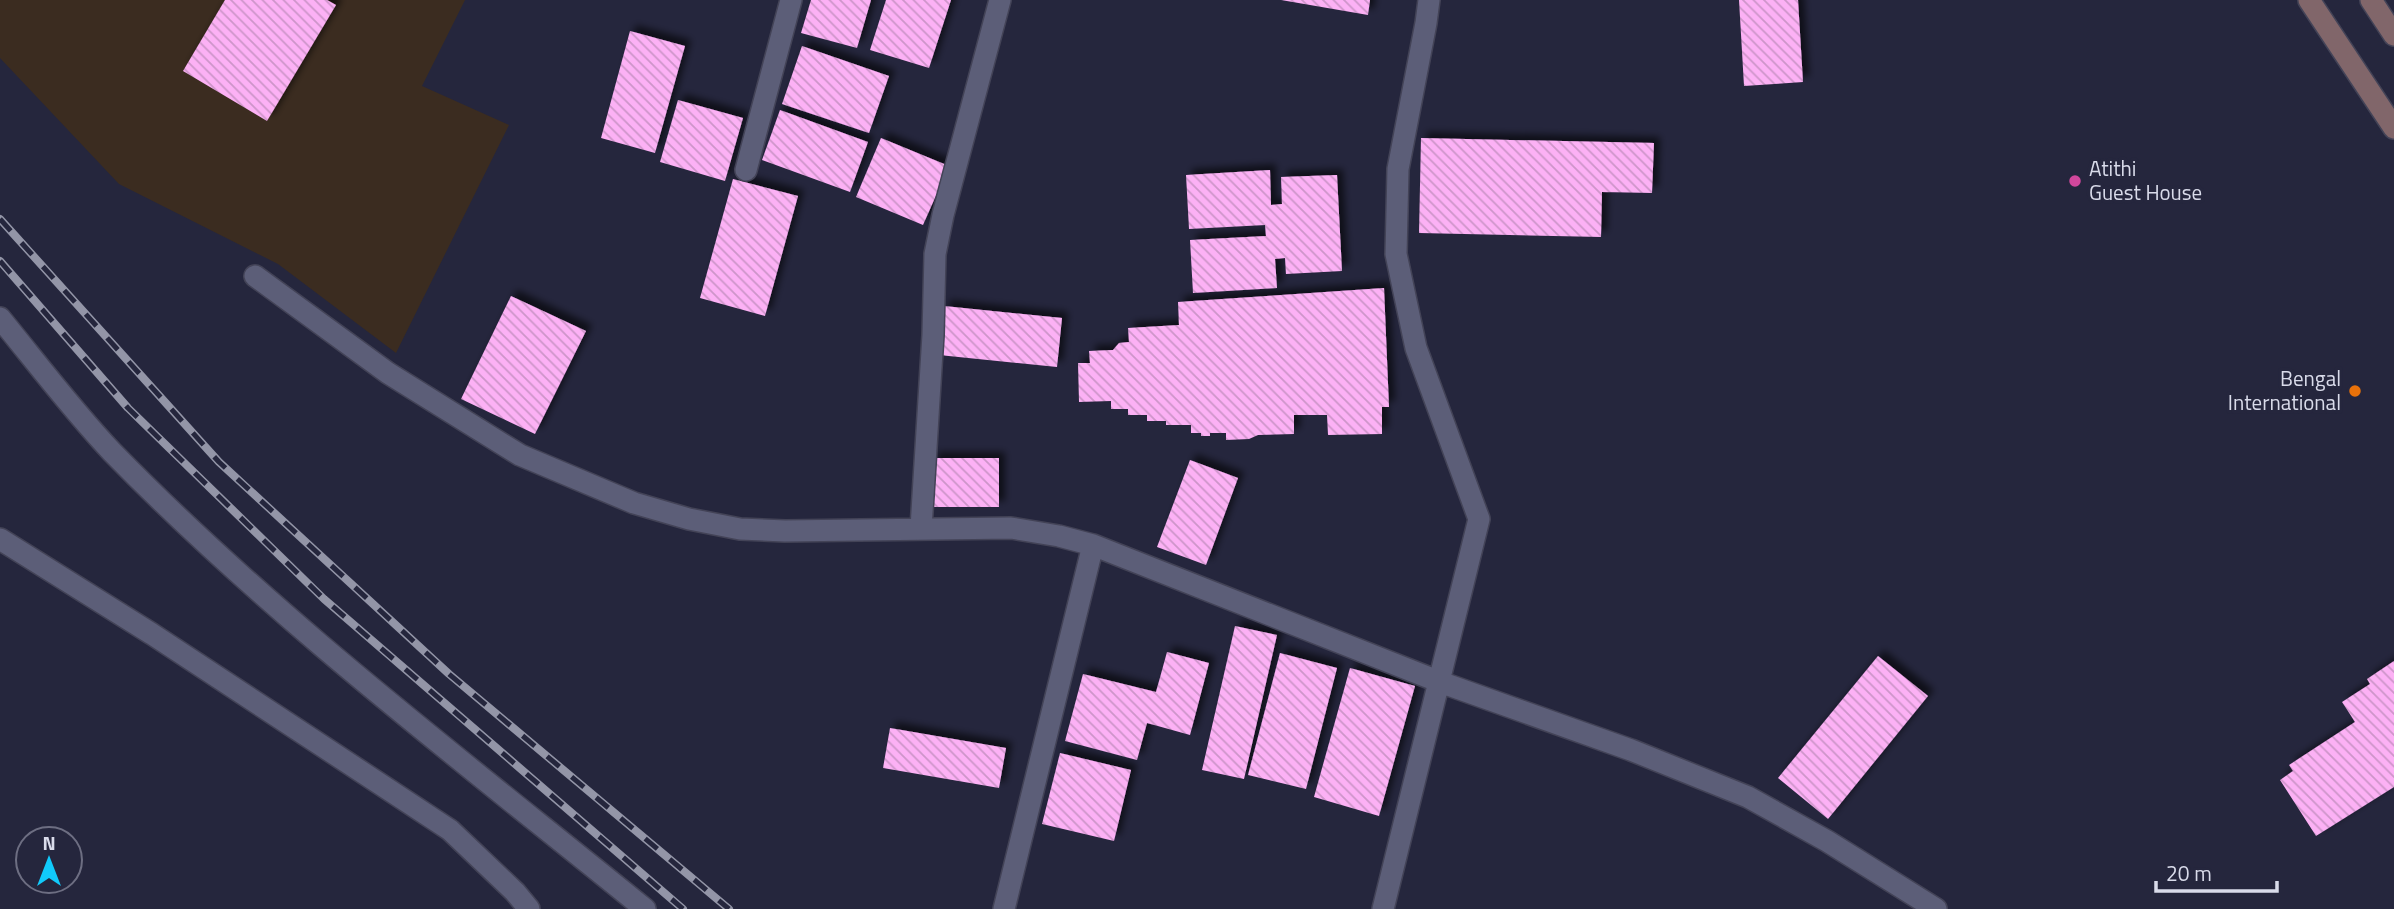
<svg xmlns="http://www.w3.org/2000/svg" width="2394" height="909" font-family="'Titillium Web',sans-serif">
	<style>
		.industrial { fill: #3b2c20 }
		.building { fill: url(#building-back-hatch); filter: url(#shadow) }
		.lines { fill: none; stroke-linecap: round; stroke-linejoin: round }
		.minor-casing { stroke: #434357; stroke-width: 24 }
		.secondary-casing { stroke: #434357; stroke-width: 24 }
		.minor { stroke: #5c5e78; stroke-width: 21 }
		.secondary { stroke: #81666a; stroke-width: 21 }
		.rail-casing { stroke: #9395a7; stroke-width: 8 }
		.rail { stroke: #25263d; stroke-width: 5; stroke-dasharray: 16; stroke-linecap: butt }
		.hotel-dot { fill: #d1479c; stroke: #25263d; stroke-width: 2.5 }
		.food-dot { fill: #e8710a; stroke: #25263d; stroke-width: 2.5 }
		.labels { text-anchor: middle; stroke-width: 7; stroke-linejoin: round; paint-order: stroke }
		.poi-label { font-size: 21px; fill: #d9dbea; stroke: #25263d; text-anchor: start }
	</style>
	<defs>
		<pattern id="building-back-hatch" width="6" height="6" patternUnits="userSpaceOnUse" patternTransform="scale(1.75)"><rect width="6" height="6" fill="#fcb1f5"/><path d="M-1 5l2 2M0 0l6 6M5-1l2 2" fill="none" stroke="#cd95c9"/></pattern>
		<filter id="shadow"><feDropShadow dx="6" dy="-6" stdDeviation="3.5" flood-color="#0009"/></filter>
	</defs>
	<rect width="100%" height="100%" fill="#25263d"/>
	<path class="industrial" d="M0,0H465L422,86L509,125L396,353L278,264L119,184L0,58Z"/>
	<path class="building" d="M225,0H327L336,5L267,121L183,71Z
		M811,0H871L857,48L801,33Z
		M886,0H951L929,68L870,50Z
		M1281,0H1370L1368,15Z
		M1739,0H1798L1803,82L1744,86Z
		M630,31L685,46L655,153L601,138Z
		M802,46L889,76L869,133L782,104Z
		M678,100L743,118L725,181L660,162Z
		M780,110L868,142L850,192L762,160Z
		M881,138L949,166L923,225L856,197Z
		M1421,138L1654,143L1652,193L1602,192L1601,237L1419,233Z
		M1270,170L1271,205L1282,204L1281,177L1337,175L1342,271L1286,274L1285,258L1275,259L1277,288L1193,293L1190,240L1266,236L1265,225L1189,229L1186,175Z
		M733,179L798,196L765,316L700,298Z
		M1384,288L1389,407H1382V434L1328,435L1327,415H1294V434L1258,435L1249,439L1226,440V433H1210V436H1201V433H1191V425H1166V421H1147V415H1128V409H1111V401L1079,402L1078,363H1090L1089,351L1113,350L1119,343L1129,342L1128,328L1179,325L1178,302Z
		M511,296L586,331L535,434L461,399Z
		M944,306L1062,318L1057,367L939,355Z
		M932,458H999V507H932Z
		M1190,460L1238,478L1206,565L1157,547Z
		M1235,626L1277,635L1244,779L1202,770Z
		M1167,652L1209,663L1190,735L1147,723L1137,760L1065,741L1083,674L1156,692Z
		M1280,653L1337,668L1306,789L1248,775Z
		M1878,656L1928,696L1828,819L1778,778Z
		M2394,661V787L2316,836L2280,780L2293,771L2289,765L2355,722L2342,702L2370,684L2367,679Z
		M1350,668L1415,686L1379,816L1314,797Z
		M890,728L1006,748L999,788L883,768Z
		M1060,753L1131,770L1114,841L1042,824Z"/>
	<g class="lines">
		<defs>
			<path id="minor" d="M746,170L791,0
				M255,276L388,373L520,455L634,503L689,519L740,529L785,531L1011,528L1059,536L1093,545L1440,682L1631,750L1748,797L1827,841L1936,909
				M0,318C36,362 73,411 112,452C275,619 464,762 645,909
				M921,528L933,335L935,254L943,215L1000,0
				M0,539L152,634L450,830L515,892L529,909
				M1004,909L1093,545
				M1383,909L1479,519L1416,348L1396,254L1398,169L1426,23L1429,0"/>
			<path id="secondary" d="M2309,0L2394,128
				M2371,0L2394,35"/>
		</defs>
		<use href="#minor" class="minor-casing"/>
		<use href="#secondary" class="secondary-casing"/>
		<use href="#minor" class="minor"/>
		<use href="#secondary" class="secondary"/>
		<defs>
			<path id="rail" d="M0,219L219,462L449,674L729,909
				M0,261L128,408L324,599L683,909"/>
		</defs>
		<use href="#rail" class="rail-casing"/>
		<use href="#rail" class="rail"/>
	</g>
	<circle class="hotel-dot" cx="2075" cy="181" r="7"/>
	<circle class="food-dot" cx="2355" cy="391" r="7"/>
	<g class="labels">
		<g class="poi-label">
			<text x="2089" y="176">Atithi<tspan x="2089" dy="24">Guest House</tspan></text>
			<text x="2341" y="386" text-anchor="end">Bengal<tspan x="2341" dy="24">International</tspan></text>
		</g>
	</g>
	<g transform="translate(49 860)"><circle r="33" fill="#25263d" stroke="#6d6e82" stroke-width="2"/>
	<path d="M0-5L12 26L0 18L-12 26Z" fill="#11cafb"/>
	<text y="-10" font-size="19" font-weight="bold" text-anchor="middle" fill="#d9dbea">N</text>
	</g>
	<path d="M2156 881v10h121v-10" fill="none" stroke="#d9dbea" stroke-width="3.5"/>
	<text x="2166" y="881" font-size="21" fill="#d9dbea" stroke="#25263d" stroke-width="5" paint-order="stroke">20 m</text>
</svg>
